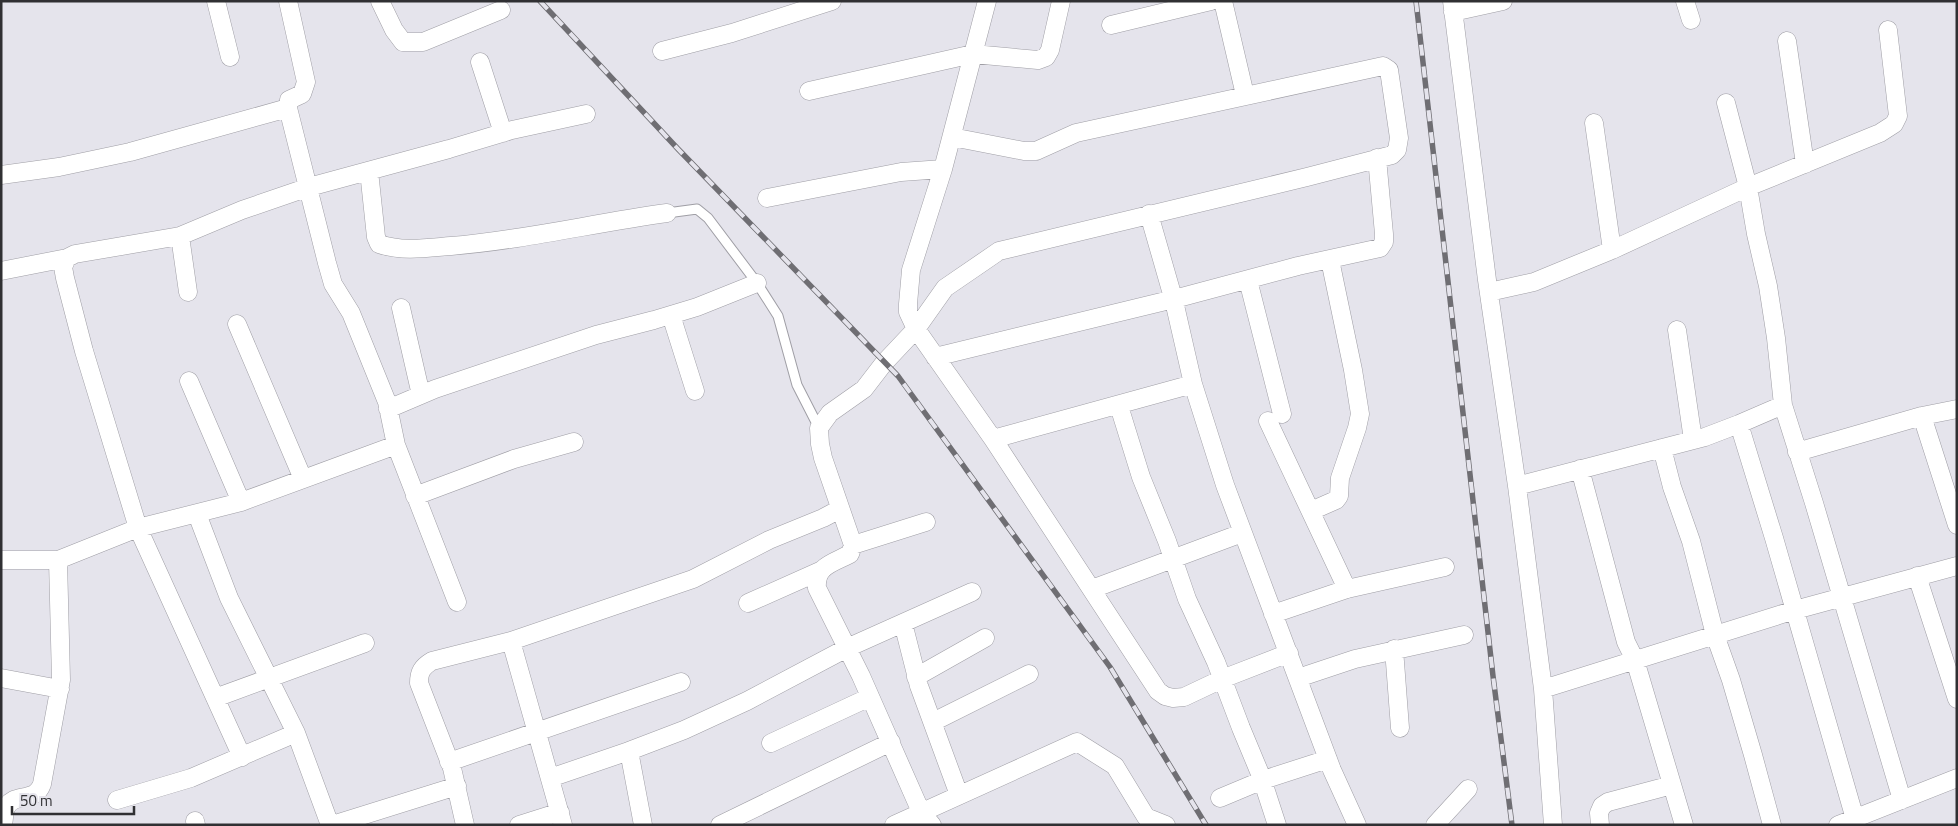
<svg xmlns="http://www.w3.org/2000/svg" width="1958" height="826" font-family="'Titillium Web',sans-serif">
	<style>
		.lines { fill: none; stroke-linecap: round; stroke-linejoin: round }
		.lane-casing { stroke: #9f9ea5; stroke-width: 11 }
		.street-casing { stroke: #9f9ea5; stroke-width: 19 }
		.lane { stroke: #fff; stroke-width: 9 }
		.street { stroke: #fff; stroke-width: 18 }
		.rail-casing { stroke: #6f6e73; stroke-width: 5.5 }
		.rail { stroke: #e5e4ec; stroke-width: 4; stroke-dasharray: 11; stroke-linecap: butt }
	</style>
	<rect width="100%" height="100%" fill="#e5e4ec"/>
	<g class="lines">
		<defs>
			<path id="lane" d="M667,213L697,209L708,218L757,283L778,316L797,385L819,428"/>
			<path id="street" d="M216,1L230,57
				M288,1L306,82L302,94L289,100L288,108L327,263L333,284L351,313L387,402L396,445L457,602
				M380,1L394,30L403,42H423L501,10
				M987,1L943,169L911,270L908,304V312L916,329L993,439L1158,691L1165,696L1173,698L1184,697L1222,679L1289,653
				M1223,1L1245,95
				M1452,1L1487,280L1517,486L1543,689L1553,825
				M1685,1L1691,20
				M1453,12L1503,1
				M1111,25L1211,1
				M1787,41L1805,164
				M662,51L732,33L832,1
				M480,62L503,133
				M809,91L973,54L1038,60L1046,57L1050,50L1061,1
				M1726,103L1748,187L1756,234L1768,286L1776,338L1783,405L1739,424L1774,538L1855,819
				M1594,123L1612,250
				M369,171L376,237L379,244C402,252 427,248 451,246C524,240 594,223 667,213
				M1,175L59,167L130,152L288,108
				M767,198L901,172L943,169
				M1149,214L1174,301L1193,384L1225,485L1332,770L1357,825
				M180,236L188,292
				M1,271L67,258
				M1248,280L1282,414
				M1489,292L1534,282L1612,250L1748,187L1880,133L1894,124L1898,116L1888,30
				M401,308L421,395
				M671,315L695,391
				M237,324L303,479
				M1677,330L1693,440
				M935,357L1178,298L1298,266L1380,248L1384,242V234L1377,158
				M189,381L241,502
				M1783,405L1814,503L1902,800
				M1119,406L1141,477L1167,541L1187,599L1216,662L1241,728L1261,776L1277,825
				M388,409L435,389L596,335L654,320L697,307L757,283
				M1922,416L1957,525
				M1268,421L1347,589
				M993,439L1193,384
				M1662,448L1672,487L1691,541L1715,635L1731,680L1753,755L1772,825
				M1797,452L1922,416L1957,409
				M1580,469L1626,642L1635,660L1684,825
				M1517,486L1705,437L1739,424
				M415,496L514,459L574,442
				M1311,511L1336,500L1339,496L1340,478L1357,428L1360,414L1353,370L1330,260
				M197,514L229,598L296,733L330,825
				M853,545L926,522
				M1,560H58
				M1917,576L1957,699
				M1092,589L1242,533
				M748,603L820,571
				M1273,614L1347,589L1445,567
				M903,623L919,686L959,795
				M511,641L563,825
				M1394,649L1400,728
				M916,677L985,638
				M1,678L60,689
				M1298,678L1355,659L1464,635
				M1543,689L1795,610L1957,566
				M215,698L365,643
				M933,722L1029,674
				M771,743L870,697
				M242,757L138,528L241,502L396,445
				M449,762L681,682
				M550,778L629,751
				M1220,798L1263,780L1328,759
				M117,800L191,778L296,733
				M195,821L196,825
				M3,825C4,820 4,813 6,808C14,791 35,804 42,784L61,680L58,560L138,528L84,351L65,278L63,267L67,258L75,254L180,236L242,210L309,187L449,149L512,130L586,114
				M332,825L457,786
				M465,825L452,768L419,683C419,672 422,667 432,661L511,641L693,579L769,540L823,518L840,509
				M519,825L560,812
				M643,825L629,751L684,730L747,701L847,648L972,592
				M720,825L891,742
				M894,825L1077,742L1115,766L1146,817L1166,825
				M932,825L921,812L861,676L817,588C815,566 833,563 850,554L853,545L823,458L820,444L819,428L830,413L864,389L884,363L916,329L945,288L999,251L1307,177L1392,155L1397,150L1399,138L1389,70L1383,66L1076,133L1036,151H1024L952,137
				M1435,825L1468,789
				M1600,825L1599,813L1602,806L1608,802L1672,785
				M1838,825L1957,778"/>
		</defs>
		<use href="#lane" class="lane-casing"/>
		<use href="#street" class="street-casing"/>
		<use href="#lane" class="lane"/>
		<use href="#street" class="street"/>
		<defs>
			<path id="rail" d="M540,1L678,149L898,376L1110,667L1206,825
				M1416,1L1493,676L1512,825"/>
		</defs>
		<use href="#rail" class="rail-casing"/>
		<use href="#rail" class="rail"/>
	</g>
	<rect width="1958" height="826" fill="none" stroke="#303033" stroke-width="5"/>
	<path d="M12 806v8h122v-8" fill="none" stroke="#303033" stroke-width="2.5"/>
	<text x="20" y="806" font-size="15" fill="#303033" stroke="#e5e4ec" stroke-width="4" paint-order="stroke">50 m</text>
</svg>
